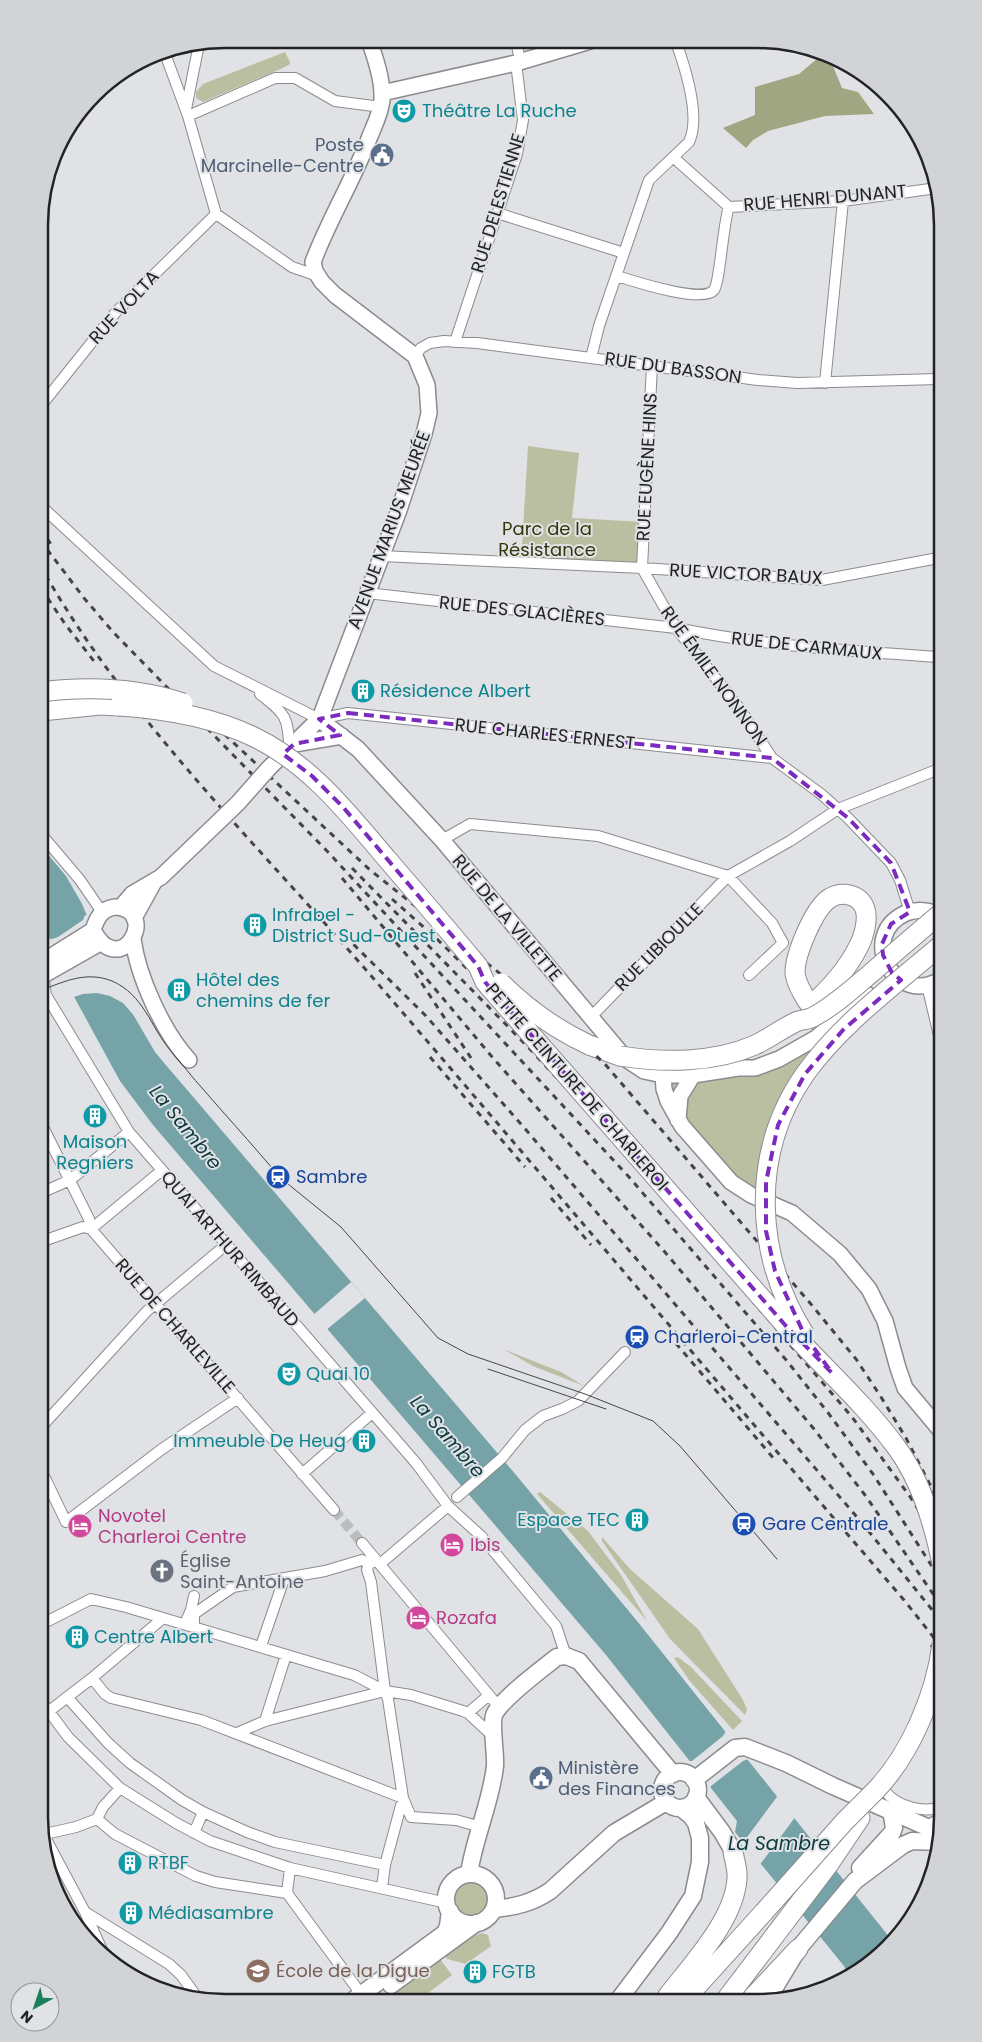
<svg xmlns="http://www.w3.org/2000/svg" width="982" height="2042" font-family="Poppins,sans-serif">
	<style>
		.green { fill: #bbbfa2 }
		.forest { fill: #a1a682 }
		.water { fill: #75a3a8 }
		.pier { fill: #e0e2e5 }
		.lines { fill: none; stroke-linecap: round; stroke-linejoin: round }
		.street-tunnel { stroke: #babcbe; stroke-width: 10; stroke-dasharray: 10 5; stroke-linecap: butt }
		.street-casing { stroke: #8a8c8f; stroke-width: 12 }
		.secondary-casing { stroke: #8a8c8f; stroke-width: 18 }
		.primary-casing { stroke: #8a8c8f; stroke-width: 19 }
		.highway-casing { stroke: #8a8c8f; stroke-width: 21 }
		.street { stroke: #fff; stroke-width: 10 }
		.secondary { stroke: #fff; stroke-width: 15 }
		.primary { stroke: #fff; stroke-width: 16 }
		.highway { stroke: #fff; stroke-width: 19 }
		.tram { stroke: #444546; stroke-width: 1 }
		.rail { stroke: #444546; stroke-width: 3; stroke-dasharray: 6 6; stroke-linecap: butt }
		.secondary-bridge-casing { stroke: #8a8c8f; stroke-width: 18; stroke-linecap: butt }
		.highway-bridge-casing { stroke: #8a8c8f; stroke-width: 21; stroke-linecap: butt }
		.secondary-bridge { stroke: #fff; stroke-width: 15 }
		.highway-bridge { stroke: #fff; stroke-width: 19 }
		.marked { fill: none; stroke: #7b2cbf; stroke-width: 4; stroke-dasharray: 10 6; stroke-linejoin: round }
		.labels { text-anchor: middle; stroke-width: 4; stroke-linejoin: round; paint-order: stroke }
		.culture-label { font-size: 18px; fill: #0d838f; stroke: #e0e2e5; text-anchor: start }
		.service-label { font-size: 18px; fill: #4e5e75; stroke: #e0e2e5; text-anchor: end }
		.street-label { font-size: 18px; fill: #222324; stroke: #e0e2e5 }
		.park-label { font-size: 18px; fill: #333609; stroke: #e0e2e5 }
		.transit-label { font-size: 18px; fill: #164399; stroke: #e0e2e5; text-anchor: start }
		.hotel-label { font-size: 18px; fill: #b23c85; stroke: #e0e2e5; text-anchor: start }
		.worship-label { font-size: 18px; fill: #5b616d; stroke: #e0e2e5; text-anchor: start }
		.education-label { font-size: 18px; fill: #785e54; stroke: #e0e2e5; text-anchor: start }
		.water-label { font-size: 19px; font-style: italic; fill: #0b393d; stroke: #e0e2e5 }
		.rim { fill: none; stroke: #222324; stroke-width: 2.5 }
	</style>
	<rect width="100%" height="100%" fill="#e0e2e5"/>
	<path class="green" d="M285,52L290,62V64L283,68L203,102L196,98V92L203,84Z
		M528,446L579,453L572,518L644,522L642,568L521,563Z
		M807,1050L809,1058L757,1192L735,1181L685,1122L671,1089L669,1079Z
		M503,1349L561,1372L584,1386L533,1366Z
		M540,1492L588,1531L621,1575L647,1621L537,1494Z
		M602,1537L630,1569L698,1629L743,1700L747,1709L745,1715L670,1639L602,1541Z
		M678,1657L691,1667L742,1721L733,1730L689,1680L674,1658Z
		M452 1899a18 18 0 1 1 36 0a18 18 0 1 1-36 0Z
		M482,1933L488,1935L491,1946L466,1964L447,1959L444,1955L467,1938Z
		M440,1959L452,1975L420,1999H384Z"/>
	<path class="forest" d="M824,53L828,54L842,88L858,92L874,114L825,116L768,131L753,140L746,148L723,128L755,115V87L799,74Z"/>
	<path class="water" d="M41,846L66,876L82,904L93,930L121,982L134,1016L155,1052L165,1064L511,1469L637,1621L890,1938L893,1941L860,1972L849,1977L844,1966L735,1832L737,1821L606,1655L153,1125L120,1081L42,938Z"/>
	<path class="pier" d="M85,915L90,916L123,981L138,1017L136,1018L123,1003L110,996L97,993L83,994L71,998L42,943V938L52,939L58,937L83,920Z
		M351,1282L365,1298L325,1331L312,1316Z
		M725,1726L751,1758L743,1761L711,1786L709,1790L686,1761H692L723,1736L726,1731Z
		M779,1794L796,1816L759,1866L742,1844Z"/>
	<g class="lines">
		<path class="street-tunnel" d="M334,1510L362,1543"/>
		<defs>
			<path id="street" d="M516,41L520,60
				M164,51L188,116L216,214L292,267L318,276
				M186,109L199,44
				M188,116L275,78H295L335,101L381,107
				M673,157L729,207L843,201L937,188
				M497,213L624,253
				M617,276C633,281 703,304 714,290C720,282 723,223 729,207
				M455,342L517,154L523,120L516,63
				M415,356L421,348L430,343L444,341L477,343L758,380L797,383L938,379
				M591,358L599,326L649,180L689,142C701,117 685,67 676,42
				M825,383L843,201
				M40,407L116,312L216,214
				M40,505L214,666L319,719L348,713L772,758
				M381,556L642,568L822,580L938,558
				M642,568L676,628L740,709L772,758L821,794L848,818L891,863L900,880L910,912
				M642,568L652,365
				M367,593L676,628C763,646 851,651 939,657
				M260,694C284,713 289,716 289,749
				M41,834L80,880L102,912
				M442,840L470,824L598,836L728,876L772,923L783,943L749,975
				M47,973L44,981L46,995L129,1132L416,1463L448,1506L481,1536L556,1626L566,1656
				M927,985L940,1040
				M590,1018L728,876L790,841L838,809L939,769
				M42,1125L89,1219L91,1229L334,1510
				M43,1192L70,1180L129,1132
				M43,1241L83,1227L91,1229L161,1171
				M44,1424L147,1311L227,1244
				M302,1474L372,1413
				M44,1476L66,1522L162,1449L238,1398
				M457,1497L502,1458L525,1430L543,1416L562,1409L578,1401L625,1352
				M362,1543L499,1707
				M369,1563L367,1570L371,1582L385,1691L388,1699L403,1798L385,1865L382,1887
				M380,1564L448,1506
				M187,1619L191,1610L194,1596
				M44,1623L91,1599L126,1607L354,1675L385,1691L411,1695L463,1711L468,1713L494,1737
				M194,1627V1614L233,1587L325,1571L362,1560L369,1563L374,1562
				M261,1646L284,1579
				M92,1678L105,1694L111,1698L201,1720L403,1798L411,1817L456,1820L481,1827
				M67,1697L108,1743L130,1763L182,1800L203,1812L247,1832L275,1842L385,1865
				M45,1706L68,1737L120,1788L176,1823L210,1841L290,1868L447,1903
				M48,1712L92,1678L162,1619
				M468,1713L489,1695
				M265,1721L286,1655
				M237,1733L265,1721L385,1691
				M885,1791C897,1807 925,1814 943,1806
				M97,1819L115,1834L196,1876L215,1882L287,1893
				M194,1833L203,1812
				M45,1834L76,1827L97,1819L103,1807L120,1788
				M45,1837L85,1912L106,1959
				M287,1893L361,1994
				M287,1893L290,1868
				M85,1912L169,1964L181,1975L199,2000"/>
			<path id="secondary" d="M382,93L516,63L590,41
				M319,719L358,749L442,840L626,1059L644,1071L663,1075H693L738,1068H755L779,1059L816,1038L868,995
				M294,744L342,736
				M269,768L319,719L322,713L399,510L424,434L429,413L427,385L415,356L335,295L322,282L315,271L313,262C329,219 354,179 370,136C375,124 381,112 382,100C383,80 375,57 369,40
				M115,907C161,909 121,983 93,930C97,918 101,909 115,907Z
				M121,907L132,894L161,877
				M940,916C930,910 917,909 906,913C857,935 894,1007 940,980
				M134,918L154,882
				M133,939C138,977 163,1032 189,1060
				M42,962L93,930
				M42,976L100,943
				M663,1075L664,1089L668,1101L682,1126L731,1182L751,1195L792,1213L840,1254L869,1289L885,1321L898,1368L905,1388L941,1431
				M678,1120L680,1096L693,1075"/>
			<path id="primary" d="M662 1790a18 18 0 1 1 36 0a18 18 0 1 1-36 0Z
				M694,1780L735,1748L745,1747L786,1763L833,1786L929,1828L943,1821
				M696,1797L722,1832L733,1851
				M860,1868L892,1833L894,1828L891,1810
				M469,1874C474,1838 491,1803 495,1766C496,1753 490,1721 495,1713C504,1697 542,1669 557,1657L566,1656L579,1661L673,1774
				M446 1899a25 25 0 1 1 50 0a25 25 0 1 1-50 0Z
				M494,1909C515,1907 532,1903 550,1891L614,1833L666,1802
				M391,1985L476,1923
				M769,1997L798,1949L855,1881L903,1845L912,1841L940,1842
				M620,1998L669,1933L693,1896L700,1862V1838L696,1823L691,1816L681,1808
				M355,1999L445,1933L448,1926L450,1911"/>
			<path id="highway" d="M41,711L100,705L119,706
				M817,1000C836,982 852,963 862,939C865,930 868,918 865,909C860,894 842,891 830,898C814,908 795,954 795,973C796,981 799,987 803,994C810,1008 820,1015 836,1016
				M589,1045L620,1056
				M667,1997C691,1965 735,1920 737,1878C738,1869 734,1860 733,1851
				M687,1997L764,1912
				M728,1997L829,1864L860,1818
				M753,1997L798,1949"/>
		</defs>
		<use href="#street" class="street-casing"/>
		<use href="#secondary" class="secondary-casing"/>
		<use href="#primary" class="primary-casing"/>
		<use href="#highway" class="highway-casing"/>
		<use href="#street" class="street"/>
		<use href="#secondary" class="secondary"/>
		<use href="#primary" class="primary"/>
		<use href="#highway" class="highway"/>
		<path class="tram" d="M42,990C65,981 87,971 112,981C144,995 150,1026 170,1050C203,1091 239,1129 273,1169L288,1184L341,1227L438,1338L468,1354L585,1394L653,1421L680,1446L777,1559
			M488,1369L606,1409"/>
		<path class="rail" d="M40,529L51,544
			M40,540L84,598L113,632L327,851L629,1177L787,1361L829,1414L873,1474L942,1582
			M40,565C123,714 255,842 367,971C547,1180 724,1391 904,1600L942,1648
			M41,588L65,624L97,665
			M207,718L370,870L542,1007L604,1063L810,1303L856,1359L881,1397L906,1438L942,1508
			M352,868L528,1047L613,1138L852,1417L911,1498L942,1548
			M342,878L493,1058L664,1251L814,1429L865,1495L942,1607
			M392,899L438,940L577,1077L621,1125L866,1412L891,1447L942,1530
			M345,936L426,1016L527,1131L862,1523L942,1622
			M415,973L471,1058
			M430,1057L525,1167
			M551,1198L591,1245
			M668,1334L775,1460
			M931,1645L942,1659"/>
		<defs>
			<path id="secondary-bridge" d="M161,877L238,803L269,768"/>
			<path id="highway-bridge" d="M41,692C89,686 137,688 183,703
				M119,706C165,709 213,717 254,737C310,764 348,813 387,859C418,895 448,930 478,966L485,982L786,1326C823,1367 864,1403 897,1448C921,1481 934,1524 942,1564
				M501,983C528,1010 555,1029 589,1045
				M620,1056C663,1063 714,1063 755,1045C770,1038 784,1027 798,1021C803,1019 808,1020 813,1017C834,1006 852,989 870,974C893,954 916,934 940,914
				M805,1335C754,1255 750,1153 805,1074C840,1025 894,985 940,946
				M764,1912C791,1882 818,1851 845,1821C855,1811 865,1801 875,1791C910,1755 936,1694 942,1644"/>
		</defs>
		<use href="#secondary-bridge" class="secondary-bridge-casing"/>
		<use href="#highway-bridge" class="highway-bridge-casing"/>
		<use href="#secondary-bridge" class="secondary-bridge"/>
		<use href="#highway-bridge" class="highway-bridge"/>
	</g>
	<path class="marked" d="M348,713L772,758L848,818L891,863L910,912L891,924L882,944L883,955L892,973L901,980L843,1030L805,1074L778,1125L766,1182V1231L775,1271L804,1334L832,1373L786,1326L485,982L478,966L343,807L312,776L283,754L294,744L340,735L319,719Z"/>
	<defs>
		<symbol id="theatre-disc" viewBox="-11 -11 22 22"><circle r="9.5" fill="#0f9aa8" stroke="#e0e2e5"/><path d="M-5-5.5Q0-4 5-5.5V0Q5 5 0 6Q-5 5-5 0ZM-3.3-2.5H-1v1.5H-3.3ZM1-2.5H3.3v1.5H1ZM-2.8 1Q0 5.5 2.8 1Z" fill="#fff"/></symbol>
		<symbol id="civic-disc" viewBox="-11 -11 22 22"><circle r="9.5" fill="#5c6f8a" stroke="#e0e2e5"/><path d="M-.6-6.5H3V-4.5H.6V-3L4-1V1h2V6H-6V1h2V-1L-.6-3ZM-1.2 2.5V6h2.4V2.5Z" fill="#fff"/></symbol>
		<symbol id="building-disc" viewBox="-11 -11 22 22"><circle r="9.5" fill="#0f9aa8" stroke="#e0e2e5"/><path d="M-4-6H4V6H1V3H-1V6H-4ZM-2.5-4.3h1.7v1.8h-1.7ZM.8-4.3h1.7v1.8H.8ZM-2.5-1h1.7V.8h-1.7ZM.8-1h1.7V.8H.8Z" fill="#fff"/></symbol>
		<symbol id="station-disc" viewBox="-11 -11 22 22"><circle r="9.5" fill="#1a4fb4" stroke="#e0e2e5"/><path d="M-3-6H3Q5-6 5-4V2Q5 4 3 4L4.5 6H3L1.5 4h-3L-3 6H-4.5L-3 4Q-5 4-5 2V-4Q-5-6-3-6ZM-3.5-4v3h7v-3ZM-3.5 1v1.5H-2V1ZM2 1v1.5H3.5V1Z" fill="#fff"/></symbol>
		<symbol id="hotel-disc" viewBox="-11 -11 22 22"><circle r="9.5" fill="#d1479c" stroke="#e0e2e5"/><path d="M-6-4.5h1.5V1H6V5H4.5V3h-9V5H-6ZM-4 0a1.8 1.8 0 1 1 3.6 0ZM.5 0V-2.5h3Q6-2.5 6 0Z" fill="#fff"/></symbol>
		<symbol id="church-disc" viewBox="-11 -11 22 22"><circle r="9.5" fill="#6b7280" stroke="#e0e2e5"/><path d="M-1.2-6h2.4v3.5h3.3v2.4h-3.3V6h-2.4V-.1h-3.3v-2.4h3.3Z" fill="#fff"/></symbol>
		<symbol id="school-disc" viewBox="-11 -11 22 22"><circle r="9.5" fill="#8d6e63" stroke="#e0e2e5"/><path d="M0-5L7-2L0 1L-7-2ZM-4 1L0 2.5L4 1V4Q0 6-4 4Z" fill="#fff"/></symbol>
	</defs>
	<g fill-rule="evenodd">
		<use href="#theatre-disc" x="390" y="97" width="28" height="28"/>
		<use href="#civic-disc" x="368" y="141" width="28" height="28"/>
		<use href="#building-disc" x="349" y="677" width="28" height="28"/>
		<use href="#building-disc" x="241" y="911" width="28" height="28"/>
		<use href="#building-disc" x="165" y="976" width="28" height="28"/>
		<use href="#building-disc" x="81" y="1102" width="28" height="28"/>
		<use href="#station-disc" x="264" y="1163" width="28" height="28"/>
		<use href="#station-disc" x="623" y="1323" width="28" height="28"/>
		<use href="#theatre-disc" x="275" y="1360" width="28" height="28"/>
		<use href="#building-disc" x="350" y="1427" width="28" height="28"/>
		<use href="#building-disc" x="623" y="1506" width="28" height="28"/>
		<use href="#station-disc" x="730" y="1510" width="28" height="28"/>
		<use href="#hotel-disc" x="66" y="1512" width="28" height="28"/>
		<use href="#hotel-disc" x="438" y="1531" width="28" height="28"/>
		<use href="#church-disc" x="148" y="1557" width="28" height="28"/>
		<use href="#hotel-disc" x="404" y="1604" width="28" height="28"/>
		<use href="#building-disc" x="63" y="1623" width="28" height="28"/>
		<use href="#civic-disc" x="527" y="1764" width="28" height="28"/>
		<use href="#building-disc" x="116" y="1849" width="28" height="28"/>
		<use href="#building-disc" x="117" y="1899" width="28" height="28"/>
		<use href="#school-disc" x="244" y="1957" width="28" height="28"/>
		<use href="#building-disc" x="461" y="1958" width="28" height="28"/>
	</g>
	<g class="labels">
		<g class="culture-label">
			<text x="422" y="117">Théâtre La Ruche</text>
			<text x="380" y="697">Résidence Albert</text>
			<text x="272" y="921">Infrabel -<tspan x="272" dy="21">District Sud-Ouest</tspan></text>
			<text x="196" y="986">Hôtel des<tspan x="196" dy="21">chemins de fer</tspan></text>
			<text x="95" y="1148" text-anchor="middle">Maison<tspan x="95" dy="21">Regniers</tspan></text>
			<text x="306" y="1380">Quai 10</text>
			<text x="346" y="1447" text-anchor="end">Immeuble De Heug</text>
			<text x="620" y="1526" text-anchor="end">Espace TEC</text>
			<text x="94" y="1643">Centre Albert</text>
			<text x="148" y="1869">RTBF</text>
			<text x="148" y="1919">Médiasambre</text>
			<text x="492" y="1978">FGTB</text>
		</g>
		<g class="service-label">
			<text x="364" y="151">Poste<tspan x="364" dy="21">Marcinelle-Centre</tspan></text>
			<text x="558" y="1774" text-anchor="start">Ministère<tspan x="558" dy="21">des Finances</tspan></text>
		</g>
		<g class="street-label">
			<text transform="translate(825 198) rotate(-5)" y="6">RUE HENRI DUNANT</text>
			<text transform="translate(498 203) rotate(-73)" y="6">RUE DELESTIENNE</text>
			<text transform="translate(124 307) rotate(-47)" y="6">RUE VOLTA</text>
			<text transform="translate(673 368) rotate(8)" y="6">RUE DU BASSON</text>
			<text transform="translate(647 467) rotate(-87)" y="6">RUE EUGÈNE HINS</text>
			<text transform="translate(389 530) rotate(-70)" y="6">AVENUE MARIUS MEURÉE</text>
			<text transform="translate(746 574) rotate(3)" y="6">RUE VICTOR BAUX</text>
			<text transform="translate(522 611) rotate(6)" y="6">RUE DES GLACIÈRES</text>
			<text transform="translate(807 646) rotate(6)" y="6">RUE DE CARMAUX</text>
			<text transform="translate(714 676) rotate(54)" y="6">RUE ÉMILE NONNON</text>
			<text transform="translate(545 734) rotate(6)" y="6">RUE CHARLES ERNEST</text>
			<text transform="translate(507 918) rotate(50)" y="6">RUE DE LA VILLETTE</text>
			<text transform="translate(659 947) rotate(-45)" y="6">RUE LIBIOULLE</text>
			<text transform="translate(577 1087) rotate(49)" y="6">PETITE CEINTURE DE CHARLEROI</text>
			<text transform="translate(230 1249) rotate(49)" y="6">QUAI ARTHUR RIMBAUD</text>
			<text transform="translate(175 1326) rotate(49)" y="6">RUE DE CHARLEVILLE</text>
		</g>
		<g class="park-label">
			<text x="547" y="535">Parc de la<tspan x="547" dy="21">Résistance</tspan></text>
		</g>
		<g class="transit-label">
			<text x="296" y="1183">Sambre</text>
			<text x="654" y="1343">Charleroi-Central</text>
			<text x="762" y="1530">Gare Centrale</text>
		</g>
		<g class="hotel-label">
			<text x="98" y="1522">Novotel<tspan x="98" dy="21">Charleroi Centre</tspan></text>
			<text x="470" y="1551">Ibis</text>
			<text x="436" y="1624">Rozafa</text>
		</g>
		<g class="worship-label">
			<text x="180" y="1567">Église<tspan x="180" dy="21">Saint-Antoine</tspan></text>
		</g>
		<g class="education-label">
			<text x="276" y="1977">École de la Digue</text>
		</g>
		<g class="water-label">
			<text transform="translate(186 1127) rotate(51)" y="7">La Sambre</text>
			<text transform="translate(448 1436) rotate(49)" y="7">La Sambre</text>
			<text x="779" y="1850">La Sambre</text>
		</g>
	</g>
	<path d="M0 0H982V2042H0ZM225 48H757A177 177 0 0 1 934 225V1817A177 177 0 0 1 757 1994H225A177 177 0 0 1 48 1817V225A177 177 0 0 1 225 48Z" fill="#d1d3d6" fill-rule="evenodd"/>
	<path class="rim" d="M225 48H757A177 177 0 0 1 934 225V1817A177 177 0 0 1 757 1994H225A177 177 0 0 1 48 1817V225A177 177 0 0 1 225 48Z"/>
	<g transform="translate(35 2007) rotate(220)"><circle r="24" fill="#e0e2e5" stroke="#949698"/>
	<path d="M0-4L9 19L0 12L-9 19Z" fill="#1a815b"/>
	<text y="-8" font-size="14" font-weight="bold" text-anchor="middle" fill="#222324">N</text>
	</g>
</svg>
